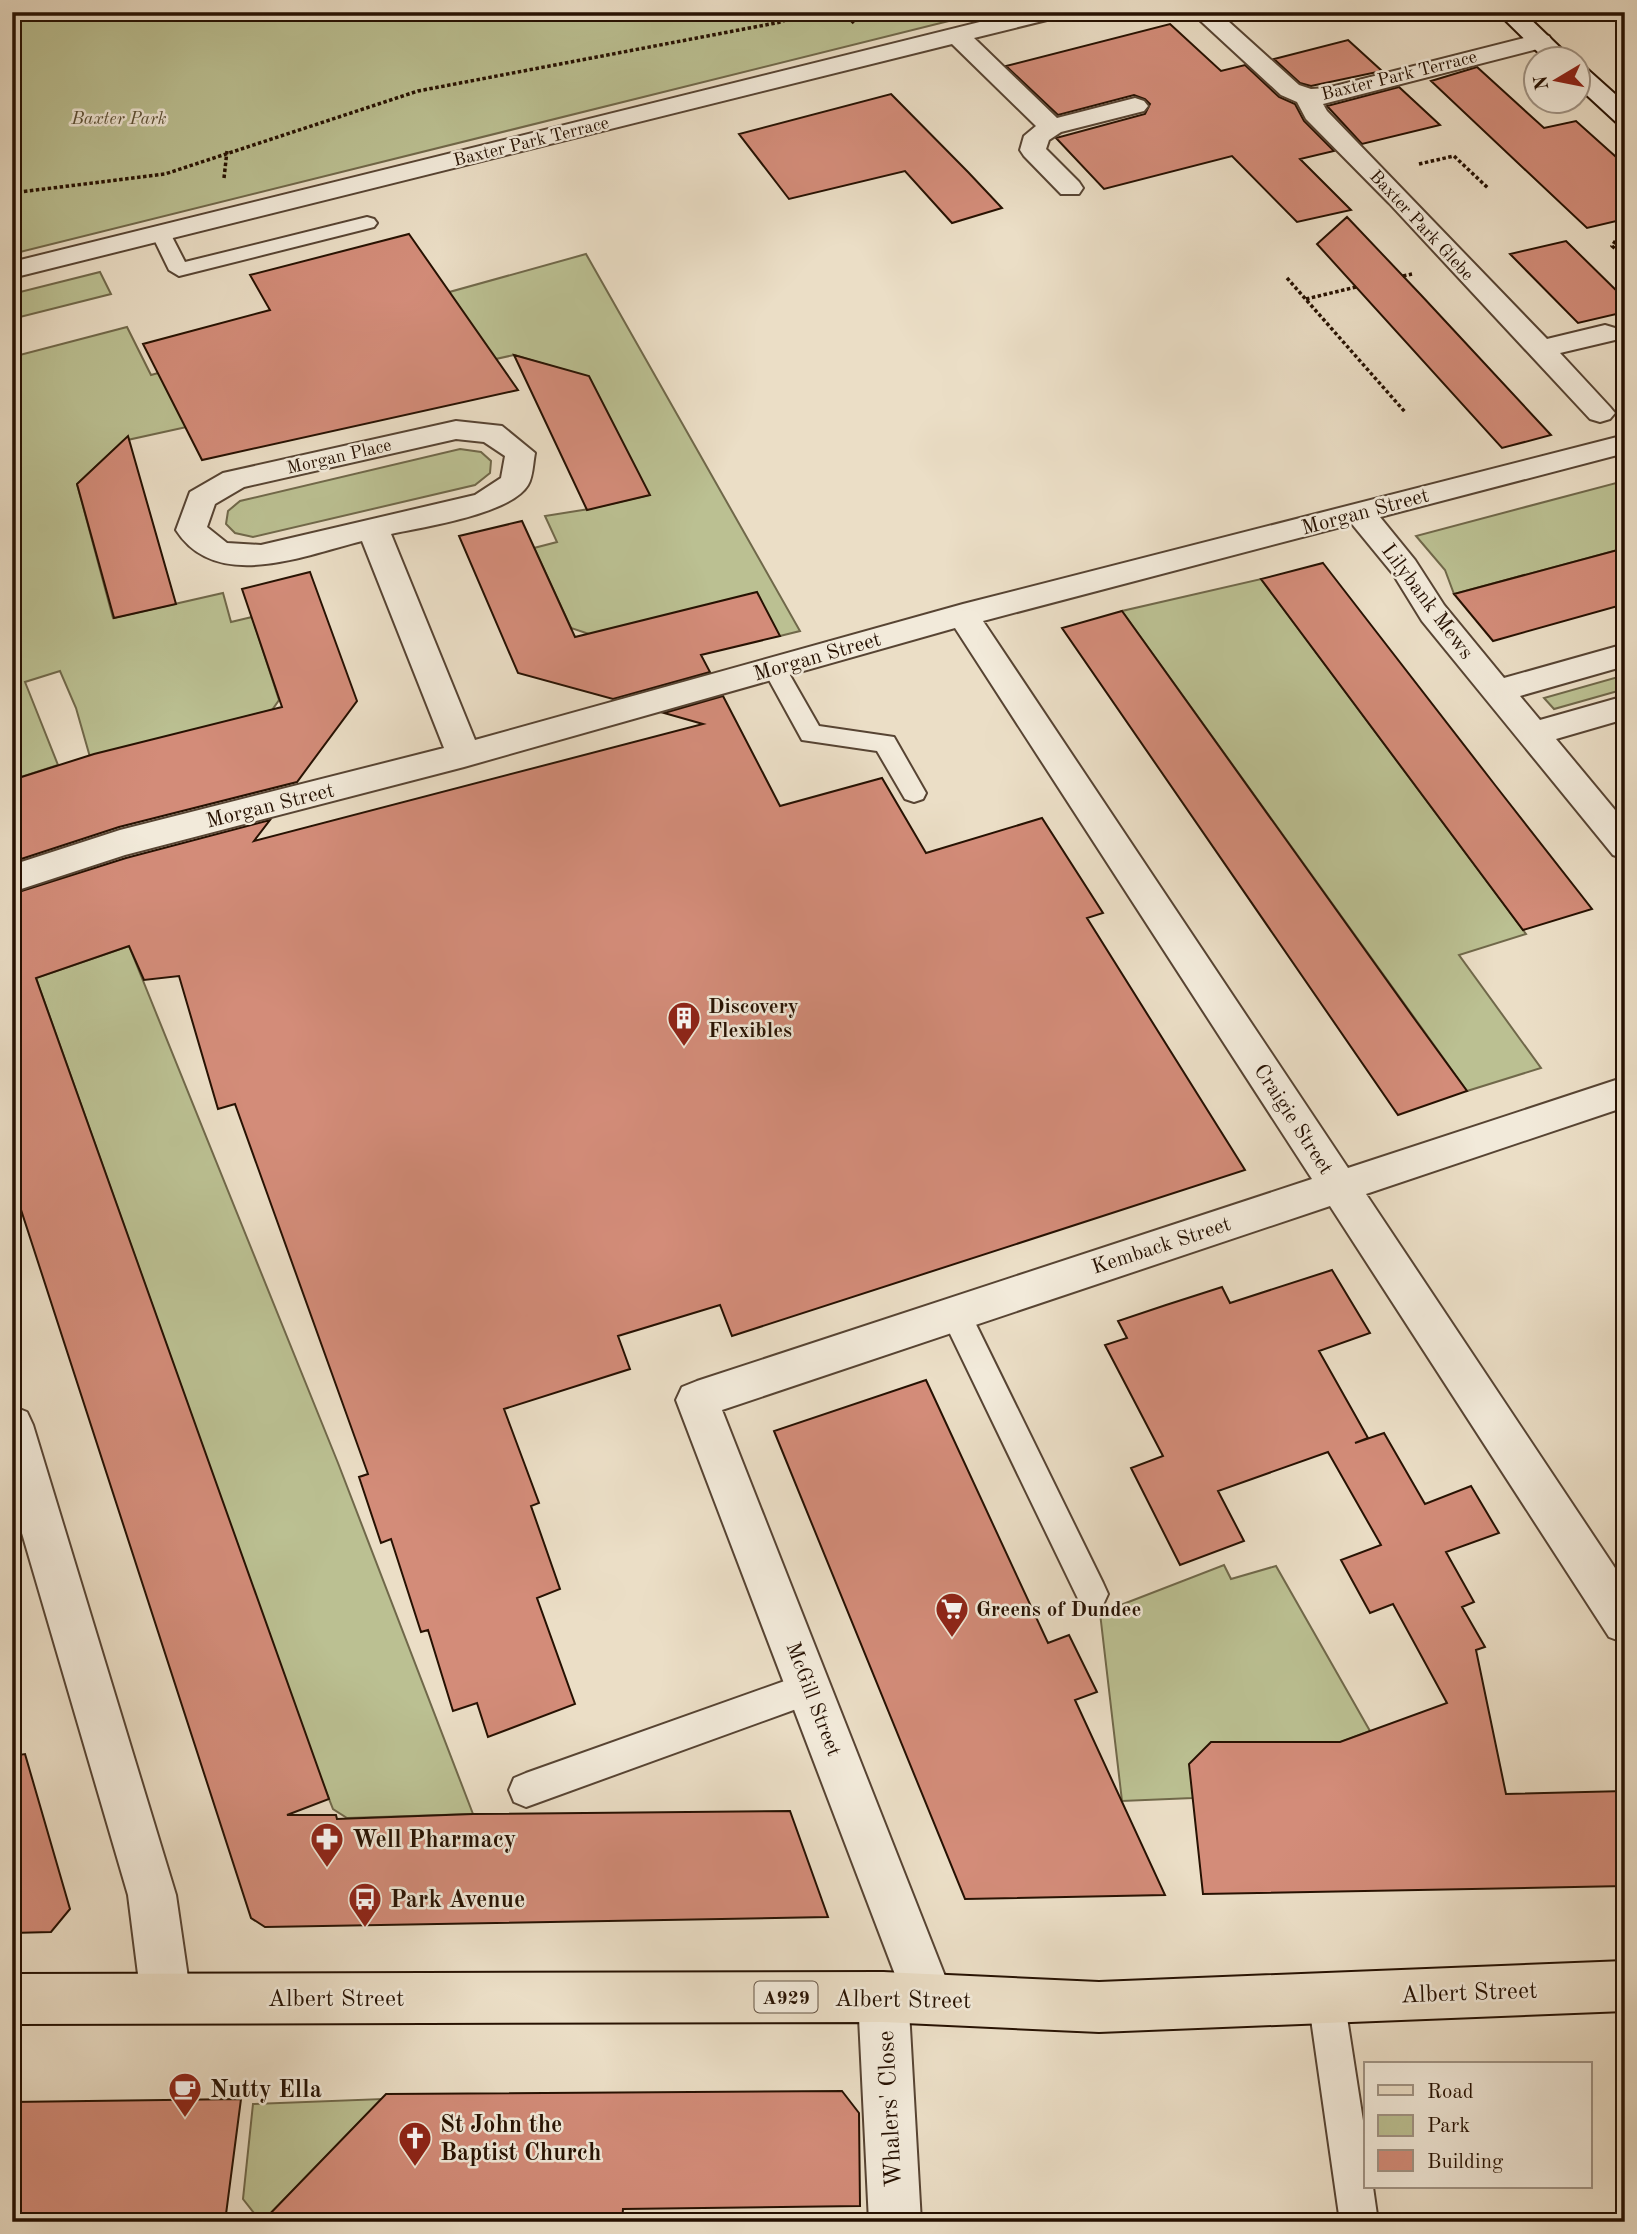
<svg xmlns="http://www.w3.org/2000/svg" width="1637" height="2234" font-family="'Old Standard TT',serif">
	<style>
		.green { fill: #bbc092; stroke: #70684a; stroke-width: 2 }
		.building { fill: #d38c79; stroke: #261102; stroke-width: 2 }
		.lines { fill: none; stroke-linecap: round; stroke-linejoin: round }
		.service-casing { stroke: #574433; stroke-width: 4 }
		.minor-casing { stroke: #574433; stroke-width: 4 }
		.secondary-casing { stroke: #261102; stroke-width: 4 }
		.primary-casing { stroke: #261102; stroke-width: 4 }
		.path { stroke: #261102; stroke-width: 3.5; stroke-dasharray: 3.5 2.5; stroke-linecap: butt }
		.service { fill: #f2eada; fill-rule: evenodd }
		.minor { fill: #f2eada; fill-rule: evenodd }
		.secondary { fill: #f2eada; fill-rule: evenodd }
		.primary { fill: #ebdec6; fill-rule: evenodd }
		.labels { text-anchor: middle; stroke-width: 5; stroke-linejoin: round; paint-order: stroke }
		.far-street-label { font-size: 18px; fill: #261102; stroke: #f2eada }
		.far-park-label { font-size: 18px; font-style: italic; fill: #5a4e34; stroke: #f2eada }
		.shield { fill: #f2eada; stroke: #635243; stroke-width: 2 }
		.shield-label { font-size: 19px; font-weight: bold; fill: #261102 }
		.street-label { font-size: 21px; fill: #261102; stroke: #f2eada }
		.poi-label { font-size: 21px; font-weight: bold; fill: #261102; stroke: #f2eada; text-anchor: start }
		.near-poi-label { font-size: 24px; font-weight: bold; fill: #261102; stroke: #f2eada; text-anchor: start }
		.near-street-label { font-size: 24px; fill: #261102; stroke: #f2eada }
	</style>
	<rect width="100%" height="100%" fill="#ebdec6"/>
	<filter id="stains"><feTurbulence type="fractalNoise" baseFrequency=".00286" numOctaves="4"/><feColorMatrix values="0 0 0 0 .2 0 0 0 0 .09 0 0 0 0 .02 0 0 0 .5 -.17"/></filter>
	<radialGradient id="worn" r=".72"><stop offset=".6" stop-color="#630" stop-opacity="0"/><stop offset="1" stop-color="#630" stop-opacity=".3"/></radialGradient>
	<path class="green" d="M12,12H985L12,254Z
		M586,254L800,631L780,636L589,634L571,628L534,548L557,542L545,516L589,509L649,495L589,377L514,355L123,441L77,484L113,618L223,593L231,622L252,617L279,700L272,710L90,757L76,708L60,671L25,682L58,765L12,780V357L127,327L151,375Z
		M100,272L111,294L12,319V294Z
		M460,449L481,452L491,461L490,473L475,485L253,537L235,533L226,524L228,511L240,501Z
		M1616,483L1625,492V548L1454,594L1445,570L1416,536Z
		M1261,579L1526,934L1459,955L1541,1068L1467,1091L1122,611Z
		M1625,675V689L1554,709L1544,698Z
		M129,946L338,1463L473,1814L347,1818L333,1809L316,1766L36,978Z
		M1224,1565L1231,1579L1276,1566L1370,1731L1193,1798L1122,1801L1100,1613Z
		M382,2099L262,2222H261L243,2199L253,2104Z"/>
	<path class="building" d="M1170,24L1221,71L1245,65L1279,97L1295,104L1304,121L1334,151L1300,159L1351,210L1297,222L1232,156L1104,189L1056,138L1145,114L1150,104L1145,99L1134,95L1058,115L1006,66Z
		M1348,40L1382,71L1311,86L1300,83L1274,59Z
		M1477,67L1544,128L1576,121L1625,165V219L1587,228L1431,81Z
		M1399,87L1440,125L1362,144L1327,106Z
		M891,94L968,172L1002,208L952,223L905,171L789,199L739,134Z
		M1347,217L1421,295L1551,435L1502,448L1317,244Z
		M409,234L518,390L202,460L143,344L270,310L250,275Z
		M1566,241L1625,299V312L1578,323L1510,254Z
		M514,355L589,376L650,495L587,510Z
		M128,436L176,604L114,618L77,484Z
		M522,521L575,637L757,592L780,636L701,655L710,672L613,699L518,673L459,536Z
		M1625,548V604L1493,641L1454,594Z
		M1323,563L1495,785L1592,909L1523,930L1261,579Z
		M310,572L357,701L297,782L119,827L12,862V780L94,754L282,707L242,589Z
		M1122,611L1416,1021L1467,1091L1398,1115L1062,628Z
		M723,696L780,806L882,778L926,853L1042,818L1103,913L1087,918L1245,1170L732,1336L720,1305L618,1336L630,1369L504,1409L539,1503L531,1506L560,1589L537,1598L575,1704L488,1737L477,1703L453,1711L428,1630L421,1632L391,1539L381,1543L359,1477L368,1474L235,1104L218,1109L179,976L144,980L129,946L36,978L329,1799L287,1815H336L337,1819L473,1814L790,1811L828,1917L265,1927L251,1918L12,1182V894L126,858L270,820L254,841L703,724L664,713Z
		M1332,1270L1370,1333L1319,1351L1368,1438L1355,1443L1384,1433L1425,1504L1471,1486L1499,1533L1446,1552L1474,1602L1462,1607L1485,1647L1476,1650L1506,1794L1625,1791V1886L1203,1894L1189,1764L1211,1742H1340L1447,1703L1393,1604L1370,1613L1341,1560L1381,1545L1328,1452L1218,1491L1244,1541L1180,1565L1131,1468L1163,1456L1105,1345L1127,1338L1118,1321L1166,1305L1222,1287L1230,1303Z
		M926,1380L1048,1643L1069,1635L1097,1692L1075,1700L1165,1895L965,1899L774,1431Z
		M25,1754L70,1909L51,1932L12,1933V1756Z
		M842,2091L859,2113L860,2206L623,2209L622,2222H262L386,2094Z
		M241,2099L225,2222H167L168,2214L12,2217V2102Z"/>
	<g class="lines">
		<defs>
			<path id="service" d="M367,217L374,219L377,223L374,227L179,276L169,270L151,233L154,229H168L185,262Z
				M775,661L783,663L819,726L894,737L926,793L923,799L914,802L905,799L877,751L802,740L763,669L767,663Z
				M955,1300L966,1304L1103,1583L1108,1594L1103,1605L1092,1609L1081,1605L940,1313L944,1304Z
				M810,1672L822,1677L827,1688L822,1699L810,1704L526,1807L514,1802L509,1790L514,1778L526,1773Z
				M1326,1980L1339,1985L1344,1998L1366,2140V2187H1373L1378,2222H1340L1308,1998L1313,1985Z"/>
			<path id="minor" d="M1020,12H1062L1059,17L974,38L1057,118L1135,98L1144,101L1148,106L1144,111L1061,132L1049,140L1046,149L1079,182L1083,188L1079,194H1061L1024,156L1020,150L1024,136L1036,126L952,44L12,278V262Z
				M1191,12H1218L1299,85L1311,89L1327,88L1540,34L1549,36L1552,41L1549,46L1323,104L1327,111L1547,339L1605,325L1615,328L1619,334L1615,340L1560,353L1610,407L1615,413L1610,419L1600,422L1590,419L1389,203L1306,119L1297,102L1281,95Z
				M456,421L502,426L535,453C533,463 533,477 528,485C511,514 423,527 391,534L475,740L963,604L1625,435V453L1380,517L1415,560L1444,605L1504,678L1625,644V666L1520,696L1540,720L1625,696V719L1556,739L1625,822V859L1613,855L1422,621L1393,574L1352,524L983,621L1348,1168L1625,1077V1107L1366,1194L1625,1583V1643L1609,1637L1330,1206L722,1410L954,1999L947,2017L929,2024L911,2017L909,2010L921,2222H869L858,1997L865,1979L883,1972L896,1977L676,1400L682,1387L697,1381L1312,1179L955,628L464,767L125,855L12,892V865L120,830L444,748L362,541C305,555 216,593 176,530L190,492L223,473ZM456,439L484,442L505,456L501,478L475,495L261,545L227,543L207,527L215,504L244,487Z
				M12,1406L27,1412L33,1425L176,1895L191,1998L184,2016L166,2023L148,2016L141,1998L128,1895L12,1499Z"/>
			<path id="secondary" d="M1497,12H1523L1573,60H1546Z
				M1578,67L1587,69L1625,103V125L1616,122L1578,87Z"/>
			<path id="primary" d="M1625,1961V2011L1099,2032L883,2022L12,2024V1974L883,1972L1099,1982Z"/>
		</defs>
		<use href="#service" class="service-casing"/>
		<use href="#minor" class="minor-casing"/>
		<use href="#secondary" class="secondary-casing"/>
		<use href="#primary" class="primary-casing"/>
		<path class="path" d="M843,12L854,23
			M1419,164L1454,156L1489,189
			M224,178L227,151
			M12,193L165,174L418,91L781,22L803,12
			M1622,231L1612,246L1625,257
			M1403,276L1412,274
			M1287,278L1405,412
			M1306,299L1356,287"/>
		<use href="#service" class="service"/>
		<use href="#minor" class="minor"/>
		<use href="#secondary" class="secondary"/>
		<use href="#primary" class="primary"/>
	</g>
	<defs>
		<symbol id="building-pin" viewBox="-11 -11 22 30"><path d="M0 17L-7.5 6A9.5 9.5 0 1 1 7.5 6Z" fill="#8f2418" stroke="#f2eada"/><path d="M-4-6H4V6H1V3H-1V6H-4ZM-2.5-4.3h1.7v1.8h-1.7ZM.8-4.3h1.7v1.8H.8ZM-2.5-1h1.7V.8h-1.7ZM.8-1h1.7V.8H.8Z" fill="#fff"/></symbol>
		<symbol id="supermarket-pin" viewBox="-11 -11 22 30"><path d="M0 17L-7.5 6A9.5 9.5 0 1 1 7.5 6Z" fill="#8f2418" stroke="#f2eada"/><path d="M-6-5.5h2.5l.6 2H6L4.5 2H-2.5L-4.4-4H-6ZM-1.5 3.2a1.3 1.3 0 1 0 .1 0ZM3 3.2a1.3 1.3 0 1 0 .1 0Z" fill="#fff"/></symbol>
		<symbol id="pharmacy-pin" viewBox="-11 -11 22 30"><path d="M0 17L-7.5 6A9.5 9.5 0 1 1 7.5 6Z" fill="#8f2418" stroke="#f2eada"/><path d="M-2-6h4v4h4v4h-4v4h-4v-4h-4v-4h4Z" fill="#fff"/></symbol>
		<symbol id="bus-pin" viewBox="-11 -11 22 30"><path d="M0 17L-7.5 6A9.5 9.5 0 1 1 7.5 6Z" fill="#8f2418" stroke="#f2eada"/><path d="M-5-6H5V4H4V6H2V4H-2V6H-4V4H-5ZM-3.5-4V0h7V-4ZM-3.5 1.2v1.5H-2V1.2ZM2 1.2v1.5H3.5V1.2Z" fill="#fff"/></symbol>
		<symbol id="cafe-pin" viewBox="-11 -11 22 30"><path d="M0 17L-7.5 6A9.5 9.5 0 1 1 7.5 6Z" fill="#8f2418" stroke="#f2eada"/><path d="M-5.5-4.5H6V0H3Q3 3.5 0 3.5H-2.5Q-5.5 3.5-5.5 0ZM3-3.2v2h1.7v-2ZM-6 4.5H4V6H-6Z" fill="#fff"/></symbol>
		<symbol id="church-pin" viewBox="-11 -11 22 30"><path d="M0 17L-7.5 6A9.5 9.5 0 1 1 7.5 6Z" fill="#8f2418" stroke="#f2eada"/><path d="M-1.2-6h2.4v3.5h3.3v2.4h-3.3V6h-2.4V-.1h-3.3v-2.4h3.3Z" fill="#fff"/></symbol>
	</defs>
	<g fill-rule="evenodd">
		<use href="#building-pin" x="665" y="999" width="38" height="52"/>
		<use href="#supermarket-pin" x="933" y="1590" width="38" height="52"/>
		<use href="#pharmacy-pin" x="308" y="1820" width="38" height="52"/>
		<use href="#bus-pin" x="346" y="1880" width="38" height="52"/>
		<use href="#cafe-pin" x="166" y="2070" width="38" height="52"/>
		<use href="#church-pin" x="396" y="2119" width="38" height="52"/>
	</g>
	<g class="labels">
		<g class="far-street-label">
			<text transform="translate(1399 75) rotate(-14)" y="6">Baxter Park Terrace</text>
			<text transform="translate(531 141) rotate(-14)" y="6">Baxter Park Terrace</text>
			<text transform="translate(1422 225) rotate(47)" y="6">Baxter Park Glebe</text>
			<text transform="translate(339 456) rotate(-13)" y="6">Morgan Place</text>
		</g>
		<g class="far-park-label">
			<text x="119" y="124">Baxter Park</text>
		</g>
		<rect class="shield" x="754.5" y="1981.5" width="63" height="31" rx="5"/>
		<g class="shield-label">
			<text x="786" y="2004">A929</text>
		</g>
		<g class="street-label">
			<text transform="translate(1365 511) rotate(-15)" y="7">Morgan Street</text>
			<text transform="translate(1428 601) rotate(53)" y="7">Lilybank Mews</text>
			<text transform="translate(817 656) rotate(-16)" y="7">Morgan Street</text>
			<text transform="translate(270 805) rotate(-14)" y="7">Morgan Street</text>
			<text transform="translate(1294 1119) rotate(57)" y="7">Craigie Street</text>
			<text transform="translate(1161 1245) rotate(-18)" y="7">Kemback Street</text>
			<text transform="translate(814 1699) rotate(69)" y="7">McGill Street</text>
		</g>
		<g class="poi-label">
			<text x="708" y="1013">Discovery<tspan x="708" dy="24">Flexibles</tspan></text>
			<text x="976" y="1616">Greens of Dundee</text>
		</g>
		<g class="near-poi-label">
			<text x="352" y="1847">Well Pharmacy</text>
			<text x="390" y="1907">Park Avenue</text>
			<text x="210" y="2097">Nutty Ella</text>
			<text x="440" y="2132">St John the<tspan x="440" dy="28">Baptist Church</tspan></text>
		</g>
		<g class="near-street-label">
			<text transform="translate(1469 1992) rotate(-2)" y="8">Albert Street</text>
			<text x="336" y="2006">Albert Street</text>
			<text transform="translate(903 1999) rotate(1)" y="8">Albert Street</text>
			<text transform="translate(889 2109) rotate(-93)" y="8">Whalers' Close</text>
		</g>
	</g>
	<rect width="1637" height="2234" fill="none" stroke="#ebdec6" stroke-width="42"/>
	<rect x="14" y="14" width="1609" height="2206" fill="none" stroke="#261102" stroke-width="3.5"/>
	<rect x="21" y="21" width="1595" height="2192" fill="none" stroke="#261102" stroke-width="2"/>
	<rect x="1364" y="2062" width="228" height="126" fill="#f2eada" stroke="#a09384" stroke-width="2"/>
	<rect x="1378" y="2085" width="35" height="10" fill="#ebdec6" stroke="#a09384" stroke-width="2"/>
	<text x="1427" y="2098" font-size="21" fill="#261102">Road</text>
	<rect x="1378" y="2115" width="35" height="21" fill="#bbc092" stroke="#a09384" stroke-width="2"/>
	<text x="1427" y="2132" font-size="21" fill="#261102">Park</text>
	<rect x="1378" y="2150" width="35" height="21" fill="#d38c79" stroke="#a09384" stroke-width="2"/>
	<text x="1427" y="2168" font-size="21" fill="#261102">Building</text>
	<g transform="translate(1557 80) rotate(260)"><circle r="33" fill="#f2eada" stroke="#a09384" stroke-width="2"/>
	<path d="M0-5L12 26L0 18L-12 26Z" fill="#8f2418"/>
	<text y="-10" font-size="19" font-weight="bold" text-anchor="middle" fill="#261102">N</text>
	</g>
	<rect width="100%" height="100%" filter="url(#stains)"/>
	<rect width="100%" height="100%" fill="url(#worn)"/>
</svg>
